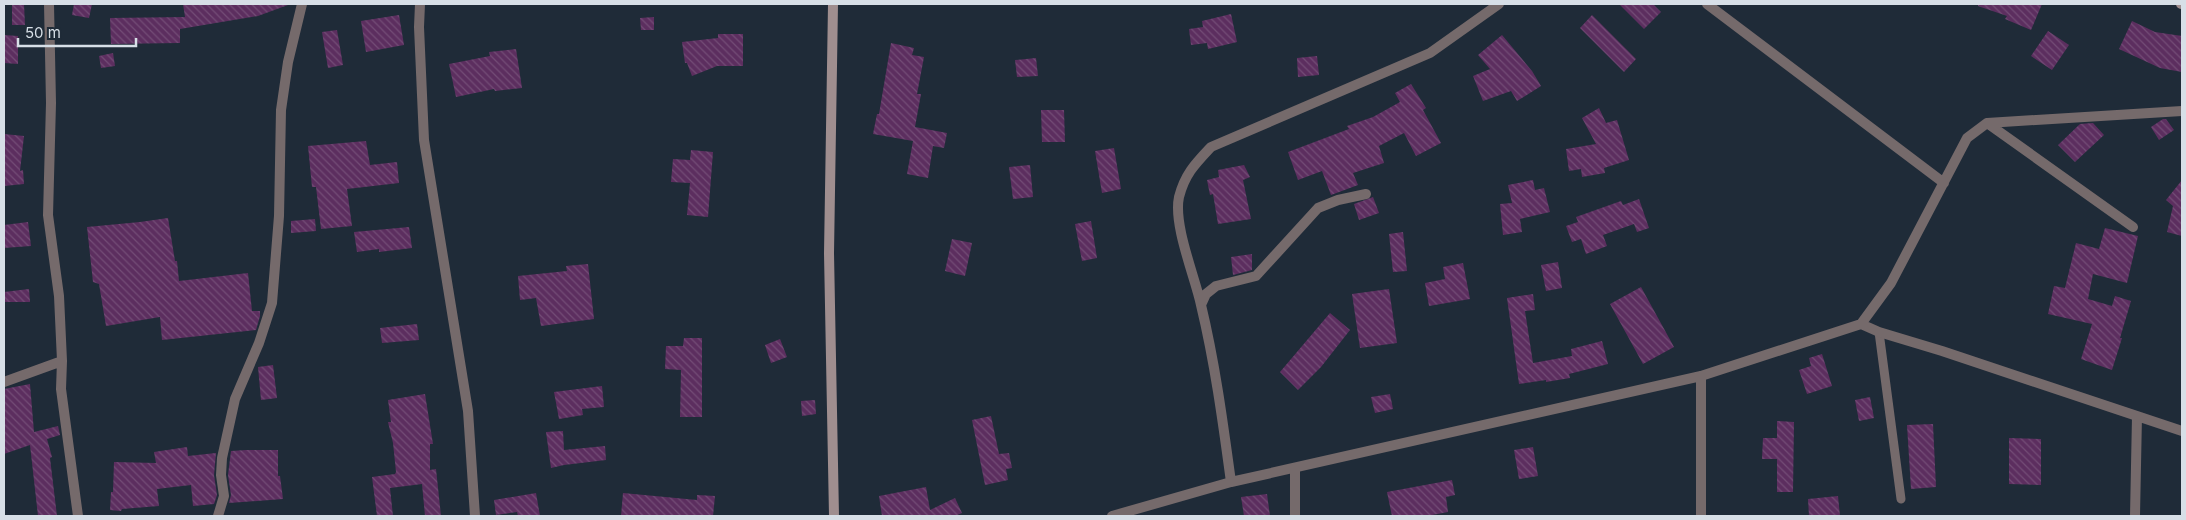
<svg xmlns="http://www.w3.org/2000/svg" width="2186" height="520" font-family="Inter,sans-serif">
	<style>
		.building { fill: url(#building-back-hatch) }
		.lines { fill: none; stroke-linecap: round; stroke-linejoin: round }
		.lane { stroke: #756a6b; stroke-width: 9 }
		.street { stroke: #756a6b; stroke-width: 10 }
		.secondary { stroke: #9f8e8f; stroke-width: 10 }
	</style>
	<defs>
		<pattern id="building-back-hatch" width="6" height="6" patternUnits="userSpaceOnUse" patternTransform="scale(1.25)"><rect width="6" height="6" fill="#5c2e5f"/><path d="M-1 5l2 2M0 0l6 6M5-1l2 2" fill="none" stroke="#734c76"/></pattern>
	</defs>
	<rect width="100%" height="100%" fill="#1f2b38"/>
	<path class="building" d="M12,4H24L25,25H12Z
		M74,4H92L89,18L72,15Z
		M183,4H287L288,5L258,16L180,29V43L111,44L110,18L185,17Z
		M1619,4H1653L1661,12L1644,29Z
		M1978,4H2042L2031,30L2005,19L2007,16L1978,6Z
		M1231,14L1237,42L1208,49L1207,43L1191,45L1189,29L1203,27L1202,21Z
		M399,15L404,45L366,52L361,21Z
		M1592,15L1636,59L1624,72L1580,28Z
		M654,17V30H641L640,18Z
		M2132,21L2155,32L2182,36V72L2160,68L2119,49Z
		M337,30L343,65L328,68L322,32Z
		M2048,31L2069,45L2052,70L2031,56Z
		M718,34H743V66H717L692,76L687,63H685L682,42L718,38Z
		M4,35L18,36V64L4,63Z
		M1502,35L1532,71L1541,86L1517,101L1511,91L1483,101L1473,76L1490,69L1478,55Z
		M891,43L914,48L912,55L924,57L917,94H921L915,127L947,133L944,148L933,146L928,178L907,174L913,141L873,134L877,114H879Z
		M516,49L522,88L495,91L494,89L456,97L449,64L490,56L489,52Z
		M113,53L115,66L101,68L99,56Z
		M1317,56L1319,75L1298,77L1297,58Z
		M1036,58L1038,76L1017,77L1015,60Z
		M1411,84L1426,108L1423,110L1441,143L1416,156L1404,133L1379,146L1384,163L1353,173L1358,185L1331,195L1322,171L1298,180L1288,152L1349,129L1347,126L1373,117L1400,102L1395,93Z
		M1599,108L1606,123L1617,120L1629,160L1604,168L1605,173L1582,177L1581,169L1569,171L1566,149L1596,144L1582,118Z
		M1041,110H1064L1065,142H1042Z
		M2163,119H2166L2174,130L2159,140L2151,127Z
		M2093,123L2104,135L2075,162L2058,145L2080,124Z
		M4,134L24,136L20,171L23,170L24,184L4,186Z
		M366,141L370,165L397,162L399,183L347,189L352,226L321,229L316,187H312L308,146Z
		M1114,148L1121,189L1102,193L1095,151Z
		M691,150L713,152L708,217L687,215L690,183L671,182L673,159L690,160Z
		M1030,165L1033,197L1013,199L1009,167Z
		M1244,165L1250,177L1243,180L1251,219L1218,224L1213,194L1210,195L1207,180L1219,177L1218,170Z
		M1533,180L1535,190L1544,188L1550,212L1520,219L1522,232L1503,235L1500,204L1512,203L1508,185Z
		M2182,180V236L2167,232L2173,206L2166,200Z
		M1373,197L1379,213L1359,220L1354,204Z
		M1639,199L1649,228L1637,232L1634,224L1603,235L1607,246L1586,254L1581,239L1572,242L1566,226L1578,222L1576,217L1621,201L1623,205Z
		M168,218L175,261H177L179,281L248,273L252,311H260V316L256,330L162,340L160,317L106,326L99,284L93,282L87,227L140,222Z
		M315,219L316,231L291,233V221Z
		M1091,221L1097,258L1082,261L1075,224Z
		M28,222L31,246L4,248V225Z
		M409,227L412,248L379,252V249L357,252L354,232Z
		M2105,228L2138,236L2127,283L2093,274L2088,299L2112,306L2115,296L2131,301L2120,338H2122L2112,370L2081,359L2092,324L2048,314L2054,286L2065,288L2076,243L2099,249Z
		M1403,232L1407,271L1393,272L1389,234Z
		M952,239L972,243L965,276L945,271Z
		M1252,254V270L1233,275L1231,257Z
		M1558,262L1562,288L1546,291L1541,265Z
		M1463,263L1470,299L1429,306L1425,283L1445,279L1443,267Z
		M588,264L594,319L541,326L536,298L520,300L518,276L567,271L566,266Z
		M1641,287L1674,347L1643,364L1610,304Z
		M29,289L30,302H4V292Z
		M1389,289L1397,343L1360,348L1352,294Z
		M1533,294L1535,310L1525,311L1533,363L1572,356L1571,349L1602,341L1608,364L1569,374L1570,378L1546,382V380L1519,384L1507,298Z
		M1330,313L1350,330L1321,367L1298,390L1280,372Z
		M417,324L419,340L382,343L380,328Z
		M684,338H702V417H680L681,370L665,369L666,346H683Z
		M780,339L787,357L771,363L765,345Z
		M1822,354L1832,386L1807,394L1799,370L1811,366L1809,358Z
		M273,365L277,398L261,400L258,367Z
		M30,384L34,432L58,426L60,435L47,439L52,457L50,458L57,516H38L30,445L4,454V389Z
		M602,386L604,407L582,409L583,415L559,419L554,392Z
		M425,394L433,444H430V470L436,469L441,516H425L422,484L390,488L393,516H377L372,477L395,474L396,472L393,443L388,422H391L388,400Z
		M1390,394L1393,409L1375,413L1371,397Z
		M1870,397L1874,418L1859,421L1855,400Z
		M815,400L816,414L802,416L801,401Z
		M991,416L999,454L1009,453L1012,468L1006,469L1008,480L985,485L972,420Z
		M1777,421L1794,422L1793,492H1777V459H1762L1763,438H1777Z
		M1933,424L1936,487L1911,489L1907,425Z
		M563,431L564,450L605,446L606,460L564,465L551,468L546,432Z
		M2009,438L2041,439V485L2009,484Z
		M187,447L188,456L216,453L214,475L217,495L214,504L193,506L191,485L157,489L159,506L122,509L121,511L110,510L111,492H113L114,462L156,463L154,452Z
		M1533,447L1538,476L1519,479L1514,450Z
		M246,450H278V476H280L283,499L229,503L231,495L228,475L231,451Z
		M1452,480L1455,495L1446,497L1448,512L1427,516H1392L1387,492Z
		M926,487L930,510L955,498L962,513L955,516H882L879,496Z
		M536,493L540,516H518L517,512L496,515L494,500Z
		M623,493L697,500V495L715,496L713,516H621Z
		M1267,494L1270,516H1244L1241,497Z
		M1838,496L1840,516H1809L1808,499Z"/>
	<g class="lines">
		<path class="lane" d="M1879,332L1901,499"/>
		<path class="street" d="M49,4L51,103L48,215L59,296L62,361L61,389L78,516
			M420,4L419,27L424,140L468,411L475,516
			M1707,4L1944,183
			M1987,123L2133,227
			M1201,305L1206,294L1216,286L1256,276L1318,208L1338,200L1366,194
			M1861,324L1879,332L1942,351L2182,431
			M1701,376V516
			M4,382L62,361
			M1295,468V516
			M1231,482C1223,423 1215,363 1201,305C1195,277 1173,225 1179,197C1185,174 1195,164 1211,147L1430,53L1499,4
			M218,516L224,496L221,475L222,458L235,399L259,343L272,303L279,216L281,110L288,62L302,4
			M1112,516L1231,482L1701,376L1861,324L1891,283L1967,138L1987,123L2182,111
			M2135,516L2137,416"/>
		<path class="secondary" d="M833,4L829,253L834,516
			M2181,4H2182"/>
	</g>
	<rect width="2186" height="520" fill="none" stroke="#d7dfe7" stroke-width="10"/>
	<path d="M18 38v8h118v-8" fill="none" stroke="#d7dfe7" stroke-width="2.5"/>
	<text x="25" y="38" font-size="15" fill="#d7dfe7" stroke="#1f2b38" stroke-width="4" paint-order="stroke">50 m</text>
</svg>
